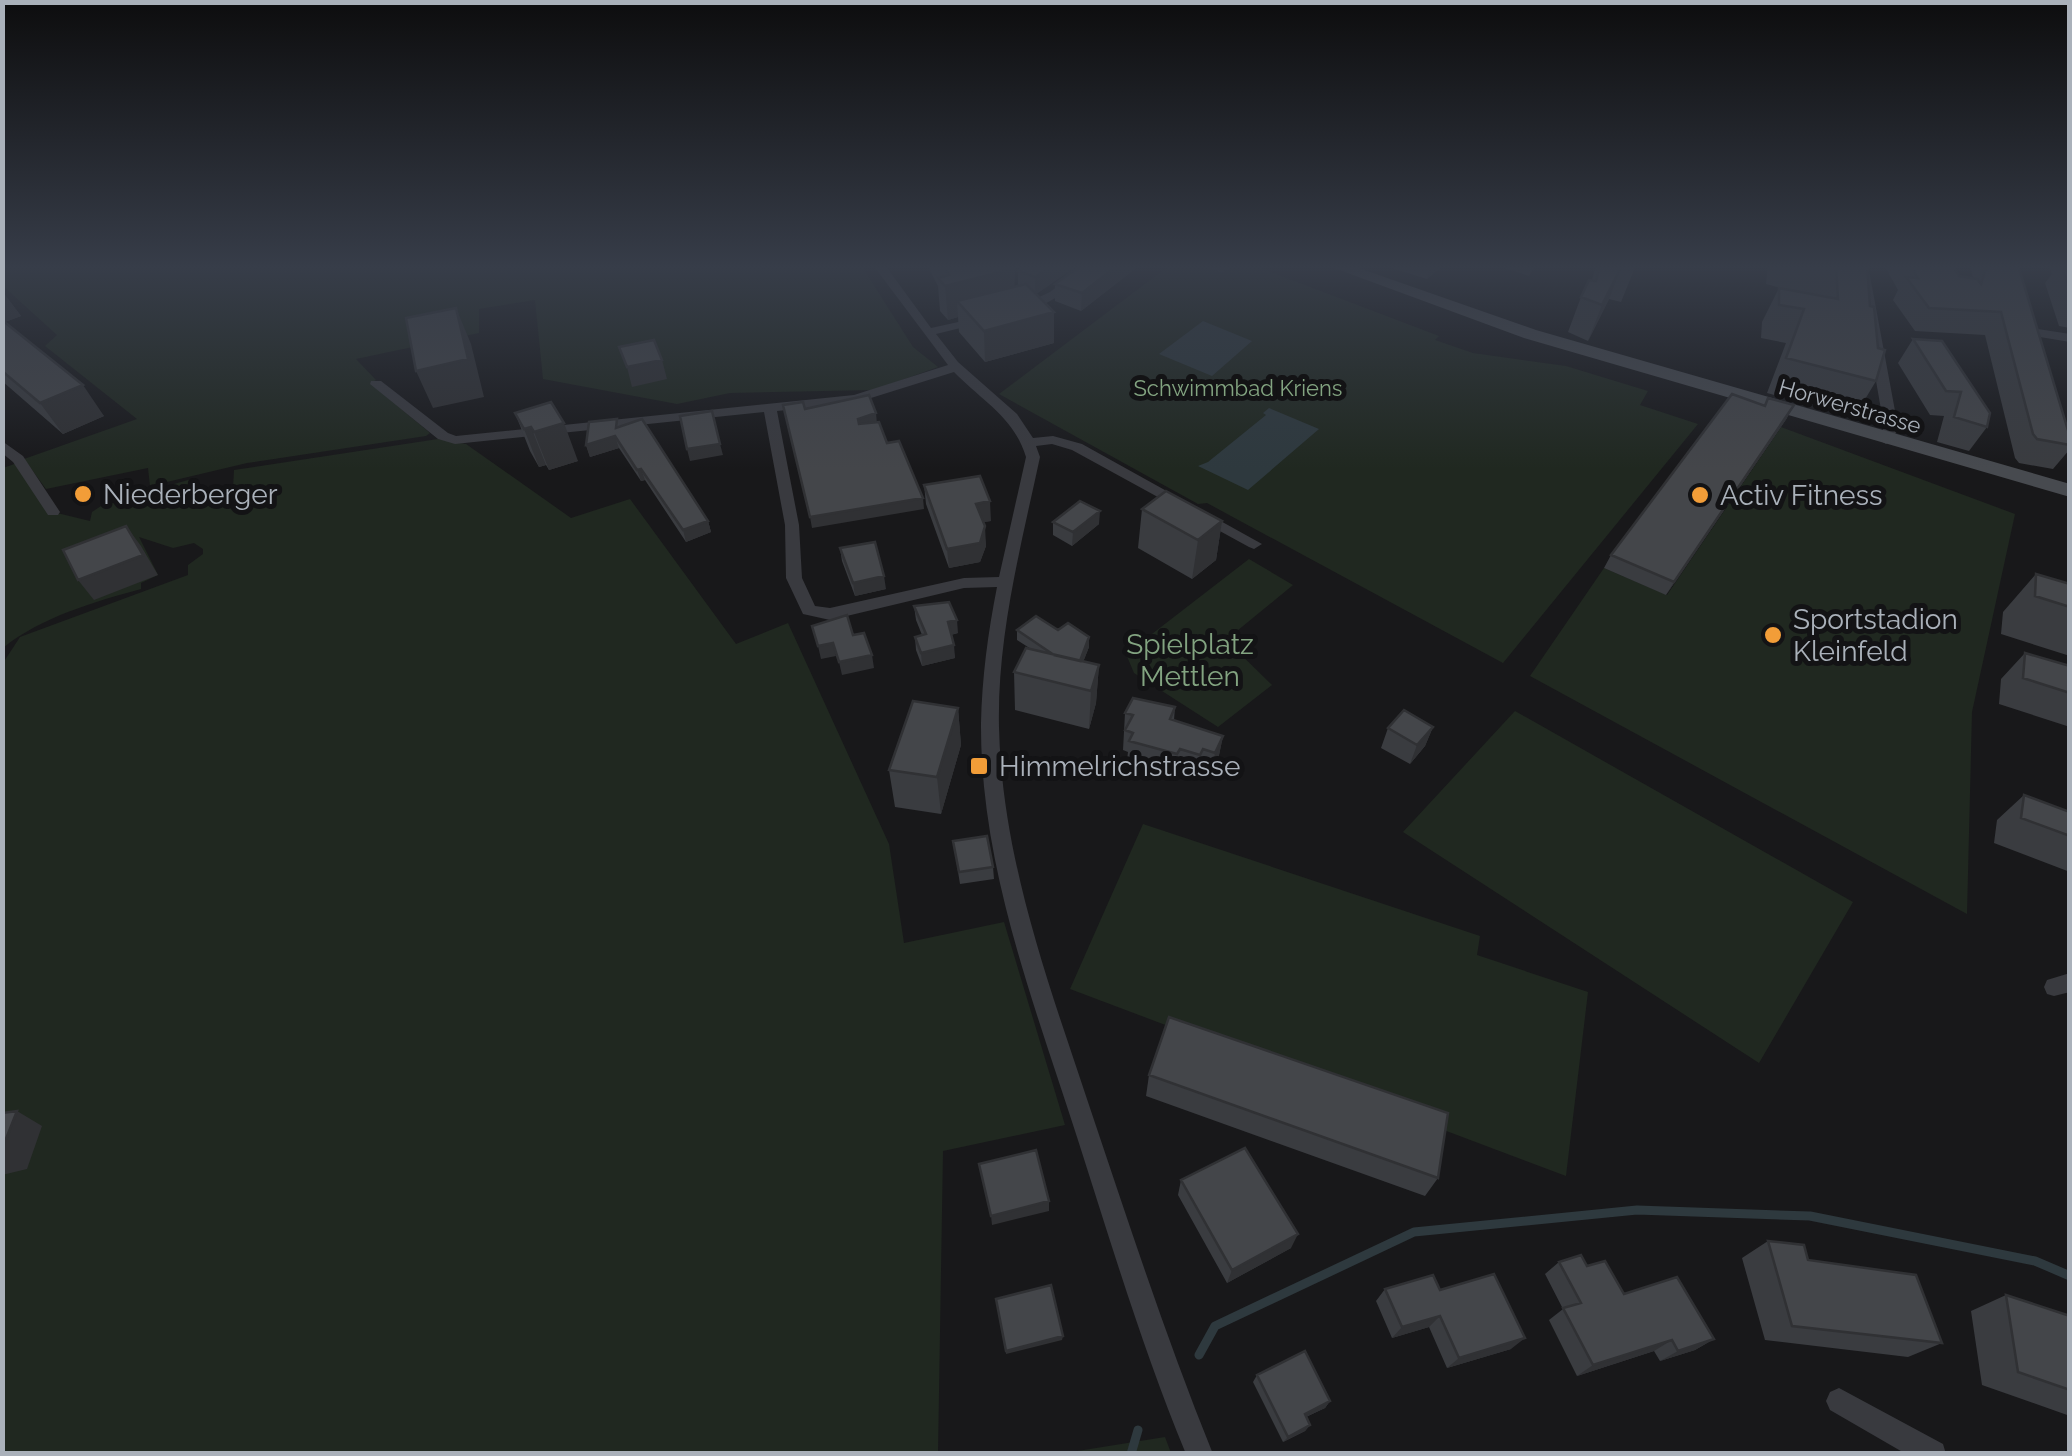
<svg xmlns="http://www.w3.org/2000/svg" width="2072" height="1456" font-family="Raleway,sans-serif">
	<style>
		.green { fill: #202820 }
		.water { fill: #2e393e }
		.lines { fill: none; stroke-linecap: round; stroke-linejoin: round }
		.stream { stroke: #2e393e; stroke-width: 9 }
		.street { fill: #393a3f; fill-rule: evenodd }
		.secondary { fill: #474a4f; fill-rule: evenodd }
		.wall { fill: #3a3c40 }
		.shaded-wall { fill: #303134 }
		.building { fill: #44464a; stroke: #303134; stroke-width: 2.5 }
		.poi-dot { fill: #f29d38; stroke: #131315; stroke-width: 4 }
		.labels { text-anchor: middle; stroke-width: 10; stroke-linejoin: round; paint-order: stroke }
		.far-park-label { font-size: 22px; fill: #83a481; stroke: #131315 }
		.far-street-label { font-size: 22px; fill: #aab1ba; stroke: #131315 }
		.poi-label { font-size: 28px; fill: #aab1ba; stroke: #131315; text-anchor: start }
		.park-label { font-size: 28px; fill: #83a481; stroke: #131315 }
	</style>
	<rect width="100%" height="100%" fill="#18181a"/>
	<path class="green" d="M2,265H861L913,347L938,367L874,390L730,393L677,404L543,379L535,300L479,309V333L356,359L376,380L370,383L430,433L426,436L247,463L150,486L148,468L46,489L24,459L137,419L45,346L57,335L3,286Z
		M1170,265H1252L1439,336L1435,340L1473,353L1566,366L1648,391L1640,405L1698,424L1503,663L1207,503L1198,504L999,394Z
		M1781,427L2015,514L1972,712L1967,914L1530,676L1604,568L1667,595Z
		M438,439L466,444L571,518L630,499L736,644L788,623L889,844L904,943L1004,922L1065,1125L943,1151L938,1453H3V663L20,637L188,575V565L203,554V549L194,543L173,548L139,537L158,575L141,583V589C94,602 41,617 3,648V468L20,462L53,512L90,521L92,512L104,504L195,478L197,497L233,489L234,470Z
		M1249,559L1293,585L1226,640L1272,685L1218,727L1134,673L1126,654Z
		M1515,711L1853,902L1759,1063L1403,832Z
		M1143,824L1480,936L1477,955L1588,992L1566,1176L1070,989Z
		M1165,1437L1171,1453H1065Z"/>
	<path class="water" d="M1203,321L1252,341L1212,376L1159,354Z
		M1269,408L1319,429L1248,490L1198,466L1208,462L1266,415L1263,413Z"/>
	<g class="lines">
		<path class="stream" d="M1199,1355L1215,1326L1414,1232L1637,1210L1810,1216L2035,1261L2070,1276
			M1131,1454L1138,1430"/>
		<path class="street" d="M873,265H885L931,328L981,317V323L936,334L958,362L1017,414L1033,438L1053,436L1082,444L1262,544L1254,549L1249,547L1072,450L1052,444L1036,446L1040,457C1021,546 997,636 999,727C1002,862 1051,990 1093,1117C1131,1230 1168,1343 1213,1454H1186C1143,1350 1111,1243 1077,1137C1034,1003 980,866 981,723C982,678 988,632 997,587L964,588L830,620L803,614L786,578L785,525L764,412L455,444L438,439L370,384L371,381H381L448,433L456,436L854,395L948,365ZM954,372C981,400 1014,417 1026,457L999,577L964,578L830,608L815,606L802,578L799,525L777,411L855,403Z
			M1086,265H1099C1083,280 1036,318 1016,308L1050,292Z
			M1856,265H1868L1898,427L1893,440L1886,444L1879,440L1884,427Z
			M2038,329L2070,334V342L2034,336V330Z
			M2,441L23,456L60,512L58,515H48L13,462L2,453Z
			M2070,973V992L2054,996L2047,994L2044,987L2047,980Z
			M1839,1388L1943,1444L1946,1454H1906L1830,1410L1826,1401L1830,1392Z"/>
		<path class="secondary" d="M1326,265H1350L1536,330L2070,484V497L1524,338Z"/>
	</g>
	<path class="wall" d="M927,265H1015L1014,287L1018,286V271L1026,265H1078L1036,294L1054,343L985,362L959,332L958,317L948,320L940,311L938,286Z
		M1082,265H1140L1081,311L1055,301V284Z
		M1202,265H1234L1222,273Z
		M1382,265H1443L1427,279Z
		M1495,265H1535L1529,276Z
		M1596,265H1636L1621,302L1609,299L1588,341L1568,332L1581,297L1592,280Z
		M1768,265H1867L1876,381L1855,416L1767,393L1786,343L1761,338L1762,322L1779,288L1789,290L1766,284Z
		M1884,265H1952L1959,276L1973,278L1970,265H2018L2070,437V449L2053,469L2019,463L2015,458L1985,335L1915,331L1893,300L1898,290Z
		M2049,265H2070V328L2059,326L2045,283L2052,274Z
		M2,291L21,316L5,322L104,416L63,434L2,381Z
		M1913,339L1942,341L1987,427L1969,451L1937,442L1944,416L1930,415L1898,363Z
		M1768,398L1787,418L1666,595L1604,568L1611,555L1764,405Z
		M515,413L578,461L549,470L546,465L539,467L530,451Z
		M617,419L620,426L708,521L711,532L686,542L645,480L641,481L619,448L590,457L586,445Z
		M924,485L991,521L983,522L986,546L980,562L949,568L926,504Z
		M1142,509L1222,521L1216,560L1192,579L1138,548Z
		M1053,522L1099,524L1072,546L1053,535Z
		M840,548L886,589L855,596L842,561Z
		M2036,574L2070,584V656L2001,634L2003,612Z
		M914,606L958,633L951,635L955,658L922,666L916,650L915,637L922,635L916,620Z
		M1017,630H1058L1089,647L1083,662L1099,665L1096,703L1089,729L1015,710L1014,672L1031,649L1017,640Z
		M2025,653L2070,666V727L1999,704L2001,679Z
		M1175,707L1174,720L1223,736L1219,755L1212,772L1200,768L1197,775L1177,768L1174,773L1127,760L1128,752L1123,750L1125,713Z
		M958,708L961,745L941,814L895,807L889,770Z
		M1433,727L1425,746L1410,764L1381,748L1388,728Z
		M2024,795L2070,812V872L1994,843L1997,820Z
		M953,841L993,867L994,879L960,884Z
		M1149,1075L1438,1178L1425,1196L1146,1096Z
		M1181,1180L1291,1248L1227,1283L1178,1195Z
		M1768,1241L1942,1343L1908,1357L1765,1340L1742,1258Z
		M1559,1262L1587,1266L1624,1294L1714,1339L1695,1350L1660,1361L1654,1351L1577,1376L1549,1320L1563,1309L1545,1274Z
		M1385,1289L1440,1290L1511,1349L1447,1368L1429,1327L1392,1338L1376,1301Z
		M2006,1295L2070,1316V1416L1982,1385L1971,1311Z
		M1257,1375L1330,1401L1325,1408L1306,1417L1310,1425L1305,1431L1283,1442L1253,1382Z"/>
	<path class="shaded-wall" d="M1012,265H1015L1014,302L957,301L958,317L948,320L945,286L1012,269Z
		M1053,265H1078L1035,295V277Z
		M1118,265H1140L1081,311L1082,293Z
		M1223,265H1234L1222,273Z
		M1430,265H1443L1427,279Z
		M1622,265L1609,299L1588,341L1602,305Z
		M2,291L21,316L2,323Z
		M456,308L471,344L484,397L433,408L416,371Z
		M1054,312V343L985,362L984,331Z
		M662,360L667,379L632,387L627,367Z
		M83,385L104,416L63,434L40,403Z
		M1794,405L1787,418L1666,595L1674,582Z
		M876,413L877,424L860,430L858,419Z
		M564,423L578,461L549,470L534,432Z
		M531,427L546,465L539,467L524,429Z
		M615,436L619,448L590,457L586,445Z
		M720,444L723,455L690,461L687,449Z
		M641,469L645,480L641,481L637,470Z
		M923,498L924,509L812,528L810,517Z
		M990,501L991,521L977,523L976,504Z
		M1100,511L1099,524L1072,546L1073,532Z
		M708,521L711,532L686,542L683,530Z
		M1222,521L1216,560L1192,579L1198,540Z
		M126,526L141,546L158,575L94,600L78,580Z
		M985,526L986,546L980,562L949,568L947,549Z
		M884,576L886,589L855,596L853,583Z
		M957,620L958,633L949,635L948,622Z
		M1089,637V647L1076,680V670Z
		M833,643L836,656L821,659L818,646Z
		M954,645L955,658L922,666L921,653Z
		M872,655L874,668L842,675L839,662Z
		M1099,665L1096,703L1089,729L1091,691Z
		M958,708L961,745L941,814L937,777Z
		M1433,727L1425,746L1410,764L1417,745Z
		M1223,736L1219,755L1212,772L1215,753Z
		M17,1111L42,1126L27,1169L2,1175V1149Z
		M1049,1201V1211L992,1225L991,1216Z
		M1298,1234L1291,1248L1227,1283L1232,1270Z
		M1440,1316L1429,1327L1392,1338L1402,1327Z
		M1063,1336L1062,1340L1006,1354V1351Z
		M1525,1338L1511,1349L1447,1368L1459,1358Z
		M1714,1339L1695,1350L1660,1361L1678,1351Z
		M1672,1340L1654,1351L1577,1376L1593,1365Z
		M1330,1401L1325,1408L1299,1420L1305,1414Z
		M1310,1425L1305,1431L1283,1442L1288,1437Z"/>
	<path class="building" d="M943,265H1009L1013,269L945,286L938,278L949,275Z
		M1026,265H1053L1035,277L1018,271Z
		M1082,265H1118L1082,293L1055,284Z
		M1600,265H1622L1602,305L1581,297L1589,280L1596,281Z
		M1836,265H1867L1870,306L1874,307L1878,348L1885,350L1876,381L1786,358L1804,309L1779,305V288L1838,299Z
		M1910,265H1952L1959,276L1977,279L1981,284L1987,265H2018L2070,437V445L2037,439L2033,434L2001,312L1929,308L1906,277L1918,278Z
		M2061,265H2070V289Z
		M1026,284L1054,312L984,331L957,301Z
		M456,308L468,359L416,371L406,318Z
		M2,320L83,385L40,403L2,371Z
		M1913,339L1942,341L1990,413L1987,427L1954,417L1961,392L1946,391Z
		M654,340L662,360L627,367L619,347Z
		M1732,394L1765,406L1768,398L1794,405L1674,582L1611,555Z
		M869,395L876,413L858,419L859,424L879,422L887,443L899,441L923,498L810,517L783,405L803,402L805,409Z
		M551,402L564,423L534,432L531,427L524,429L515,413Z
		M712,411L720,444L687,449L680,416Z
		M617,419L616,428L642,419L708,521L683,530L641,469L637,470L615,436L586,445L589,422Z
		M980,476L990,501L976,504L985,526L980,543L947,549L924,485Z
		M1166,491L1222,521L1198,540L1142,509Z
		M1080,501L1100,511L1073,532L1053,522Z
		M126,526L143,555L78,580L63,550Z
		M875,542L884,576L853,583L840,548Z
		M2036,574L2070,584V607L2035,596Z
		M949,602L957,620L948,622L954,645L921,653L915,637L926,634L914,606Z
		M847,615L853,635L864,633L872,655L839,662L833,643L818,646L812,626Z
		M1036,616L1058,630L1068,623L1089,637L1080,661L1054,655L1017,630Z
		M1026,648L1099,665L1091,691L1014,672Z
		M2025,653L2070,666V693L2023,678Z
		M1133,698L1175,707L1170,719L1223,736L1215,753L1203,749L1200,755L1180,749L1177,754L1129,741L1133,733L1125,730L1133,715L1125,713Z
		M913,701L958,708L937,777L889,770Z
		M1404,710L1433,727L1417,745L1388,728Z
		M2024,795L2070,812V836L2021,818Z
		M987,836L993,867L959,872L953,841Z
		M1169,1017L1448,1113L1438,1178L1149,1075Z
		M17,1111L2,1149V1113Z
		M1245,1148L1298,1234L1232,1270L1181,1180Z
		M1036,1150L1049,1201L991,1216L979,1164Z
		M1768,1241L1804,1245L1808,1260L1916,1275L1942,1343L1792,1326Z
		M1581,1255L1587,1266L1605,1261L1624,1294L1677,1277L1714,1339L1678,1351L1672,1340L1593,1365L1563,1308L1581,1303L1559,1262Z
		M1494,1274L1525,1338L1459,1358L1440,1316L1402,1327L1385,1289L1433,1275L1440,1290Z
		M1051,1285L1063,1336L1006,1351L996,1299Z
		M2006,1295L2070,1316V1390L2018,1372Z
		M1305,1351L1330,1401L1305,1414L1310,1425L1288,1437L1257,1375Z"/>
	<linearGradient id="sky" x2="0" y2="1"><stop stop-color="#0d0d0e"/><stop offset="0.57" stop-color="#373d49"/><stop offset="1" stop-color="#373d49" stop-opacity="0"/></linearGradient>
	<rect width="2072" height="469" fill="url(#sky)"/>
	<g class="poi-dot">
		<circle cx="83" cy="494" r="10"/>
		<circle cx="1700" cy="495" r="10"/>
		<circle cx="1773" cy="635" r="10"/>
		<rect x="969" y="756" width="20" height="20" rx="5"/>
	</g>
	<g class="labels">
		<g class="far-park-label">
			<text x="1238" y="396">Schwimmbad Kriens</text>
		</g>
		<g class="far-street-label">
			<text transform="translate(1850 406) rotate(16)" y="8">Horwerstrasse</text>
		</g>
		<g class="poi-label">
			<text x="103" y="504">Niederberger</text>
			<text x="1720" y="505">Activ Fitness</text>
			<text x="1793" y="629">Sportstadion<tspan x="1793" dy="32">Kleinfeld</tspan></text>
			<text x="999" y="776">Himmelrichstrasse</text>
		</g>
		<g class="park-label">
			<text x="1190" y="654">Spielplatz<tspan x="1190" dy="32">Mettlen</tspan></text>
		</g>
	</g>
	<rect width="2072" height="1456" fill="none" stroke="#aab1ba" stroke-width="10"/>
</svg>
